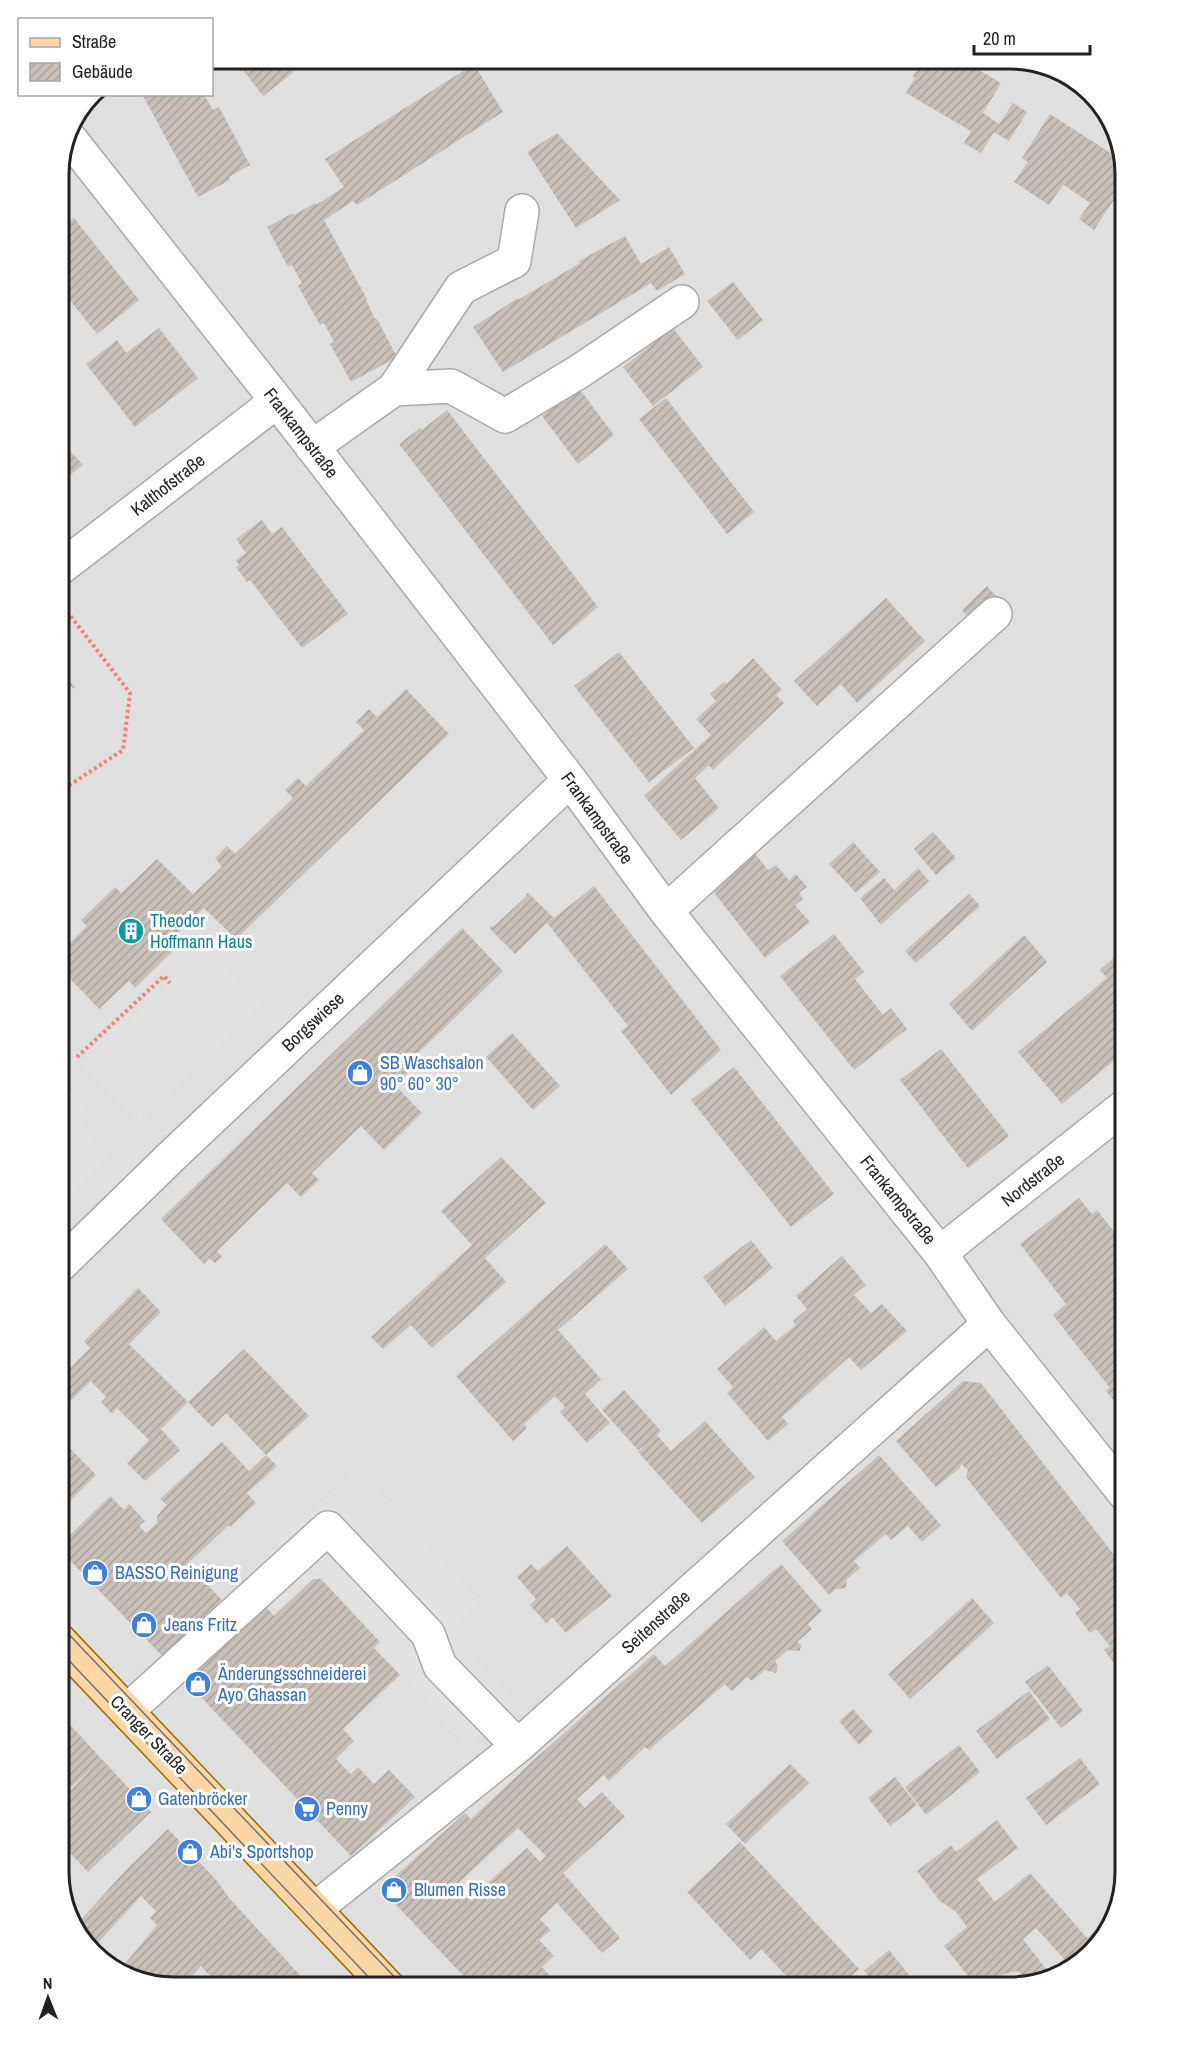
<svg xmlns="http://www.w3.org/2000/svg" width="1184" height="2046" font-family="'Archivo Narrow',sans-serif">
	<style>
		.residential { fill: #e0dfdf }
		.parking { fill: #e2e2e2 }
		.building { fill: url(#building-hatch); fill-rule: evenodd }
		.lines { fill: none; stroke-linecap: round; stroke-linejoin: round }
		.minor-casing { stroke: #a9a9a9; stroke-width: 36 }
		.major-casing { stroke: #a06b00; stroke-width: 36 }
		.path { stroke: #fa8072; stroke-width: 4; stroke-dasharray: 3 3; stroke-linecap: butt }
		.minor { stroke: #fff; stroke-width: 33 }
		.major { stroke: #fcd6a4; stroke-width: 33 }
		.tram { stroke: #707070; stroke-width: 1.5 }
		.labels { text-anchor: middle; stroke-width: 6; stroke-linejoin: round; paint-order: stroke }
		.street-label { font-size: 18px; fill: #222; stroke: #fff }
		.culture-label { font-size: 18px; fill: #0d838f; stroke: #fff; text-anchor: start }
		.shop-label { font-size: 18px; fill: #366cbe; stroke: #fff; text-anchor: start }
		.rim { fill: none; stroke: #222; stroke-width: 3 }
	</style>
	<defs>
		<pattern id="building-hatch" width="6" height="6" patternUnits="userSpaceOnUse" patternTransform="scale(1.5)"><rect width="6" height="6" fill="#c7bfb8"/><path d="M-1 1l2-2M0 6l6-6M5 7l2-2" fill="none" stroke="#aba49e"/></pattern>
	</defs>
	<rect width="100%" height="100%" fill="#f2efe9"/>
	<path class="residential" d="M212,59H1018L1075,78L1114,123L1125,174V1873L1106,1936L1061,1976L1010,1987H166L109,1968L70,1923L59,1872V166L91,95L212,94Z"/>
	<path class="parking" d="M199,944L263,1004L140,1121L83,1064L179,975L174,970Z
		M59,1079L91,1115L81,1125L109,1156L59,1206Z
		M358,1469L480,1602L447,1633L516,1703L467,1747L381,1650L385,1643L317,1571L275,1610L243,1578Z"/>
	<path class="building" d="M232,59H281L294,72L263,96L243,70L241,72L231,60Z
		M926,59H960L1001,83L983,113L999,124L1013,103L1027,112L1009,141L994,132L981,153L964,143L971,131L906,93L915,78L913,76L923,61L924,62Z
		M474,64L503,112L357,205L353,201L324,220L367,299L366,300L375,319H377L397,357L351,382L330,344L334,342L324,323L320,325L298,286L302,283L292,265L288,267L267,227L293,213L294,215L315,203L316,205L344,187L325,159Z
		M142,94L205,96L213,110L219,107L250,165L229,177L230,180L198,197Z
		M1050,114L1123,161L1125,183L1094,230L1079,219L1090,203L1064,185H1063L1049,205L1014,182L1028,162L1022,158Z
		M557,133L620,200L576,228L527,152Z
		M74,218L139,300L97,334L59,287V229Z
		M625,236L641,264L669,247L685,274L657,291L651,283L503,372L473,327L518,298V300L580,263L579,261Z
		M733,282L763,320L738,340L707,301Z
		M159,328L198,378L135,427L86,364L117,340L126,353Z
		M673,328L703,367L653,406L623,367Z
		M578,387L614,435L578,464L542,416Z
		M666,398L754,512L727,534L639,419Z
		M447,410L598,607L553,645L399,444L420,428L422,430Z
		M59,439L83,465L59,483Z
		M262,520L272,534L282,527L348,614L302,648L250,580L247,582L236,567L239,565L236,560L246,553L236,539Z
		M987,586L998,598L972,622L962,610Z
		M886,598L925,641L857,703L841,684L817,706L794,681Z
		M619,652L694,748L649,782L574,686Z
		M753,658L782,690L776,695L784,703L713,770L709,765L695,778L719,808L681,840L644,796L711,735L696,719L716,701L710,694L724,682L726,684Z
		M59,670L75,687L73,689L68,682L59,691Z
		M406,689L449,734L236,939L204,908L175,936L181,943L135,988L129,981L99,1009L59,967V954L87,926L81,920L115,887L121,893L157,859L193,894L222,867L215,858L227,846L235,854L293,798L285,790L298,778L306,786L364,730L356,722L369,709L377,717Z
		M933,832L956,858L936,875L914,849Z
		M853,842L880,872L856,893L829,864Z
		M752,850L768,870L776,865L789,880L796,874L807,887L799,893L803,899L795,905L810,922L765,958L708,885Z
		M918,868L929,881L881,925L860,898L884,878L894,890Z
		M594,886L721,1050L671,1095L621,1031L628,1026L547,923L515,954L489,928L492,925L493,927L527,896L526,894L528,893L554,918Z
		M969,894L980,906L916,963L905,951Z
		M462,928L503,971L410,1061L414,1066L395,1085L422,1113L384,1150L361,1126L312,1173L319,1180L301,1197L287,1183L217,1251L222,1257L215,1263L209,1258L204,1264L161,1219Z
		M834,934L864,972L855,979L883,1015L891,1008L907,1029L854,1070L780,976Z
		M1024,935L1047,962L972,1031L949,1004Z
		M1122,951L1125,955V1059L1122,1054L1062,1104L1018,1052L1107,978L1100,970Z
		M512,1033L560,1086L533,1110L486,1057Z
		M941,1049L1009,1136L968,1168L900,1080Z
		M734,1067L834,1194L791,1227L691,1100Z
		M501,1157L546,1203L485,1258L506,1282L432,1348L411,1325L383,1349L371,1337L472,1245L441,1211Z
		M1079,1198L1092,1214L1097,1210L1125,1246V1253L1123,1255L1125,1259V1414L1106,1391L1110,1388L1053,1315L1066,1304L1020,1244Z
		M751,1240L773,1268L725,1306L703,1277Z
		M605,1244L628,1269L558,1330L601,1379L585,1394L610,1423L587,1443L560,1412L565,1407L555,1396L524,1424L527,1428L513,1441L456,1376Z
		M842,1256L866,1285L854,1295L871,1313L882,1304L907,1331L861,1370L849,1357L782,1417L788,1424L768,1441L727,1393L733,1387L717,1369L764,1327L776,1341L796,1325L793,1321L807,1309L796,1296Z
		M138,1288L161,1312L129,1344L188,1402L161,1429L180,1450L145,1481L127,1463L149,1440L117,1408L112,1414L101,1402L106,1397L91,1381L59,1412V1379L90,1348L84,1341Z
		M244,1349L309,1416L266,1455L226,1413L212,1427L188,1402Z
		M963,1381L981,1383L1125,1569V1665L1119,1670L1104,1650L1110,1646L1096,1629L1090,1633L1075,1613L1080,1609L1067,1593L1061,1598L966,1477L968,1470L961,1464L960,1468L936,1487L896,1441Z
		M624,1390L661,1431L657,1435L671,1451L705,1421L755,1477L702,1523L638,1452L645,1445L638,1450L602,1410Z
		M59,1437L96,1475L59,1512Z
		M222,1442L249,1471L266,1455L277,1466L247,1493L256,1503L230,1527L229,1525L182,1569L189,1575L194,1571L222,1600L163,1657L59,1549V1546L110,1496L124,1510L129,1504L145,1521L139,1526L146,1533L157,1523V1516L167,1505L160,1499Z
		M879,1455L941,1525L922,1542L908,1526L891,1540L886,1534L854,1561L860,1568L847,1579L846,1588L836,1589L829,1595L782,1541Z
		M567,1546L612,1596L566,1633L552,1617L546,1623L530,1605L536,1599L517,1577L531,1564L538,1571Z
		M781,1564L822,1611L808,1624L812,1629L797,1642L801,1645L800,1651L788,1650L775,1661L778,1666L776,1673L765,1670L752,1681L747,1677L732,1691L725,1684L649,1750L645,1747L609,1781L604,1775L577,1799L585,1808L602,1792L625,1817L563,1873L620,1938L602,1953L557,1903L540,1919L551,1930L539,1940L554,1956L542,1967L560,1987H474L381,1889L465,1813L471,1819L537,1757L654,1654L665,1666ZM518,1828L546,1856L540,1862L527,1848L475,1894L478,1896L471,1901L456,1885Z
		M313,1579H321L380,1642L374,1648L400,1675L343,1729L354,1741L336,1759L351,1774L358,1767L374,1784L389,1770L415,1797L351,1856L183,1678L262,1603L274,1616Z
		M972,1598L994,1623L910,1699L888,1674Z
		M1048,1665L1083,1711L1061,1728L1025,1682Z
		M1029,1691L1050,1719L997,1759L976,1731Z
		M853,1709L873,1732L859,1745L839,1721Z
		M59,1713L151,1812L88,1872L69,1852L61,1860L59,1857V1802L90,1770L59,1798Z
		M959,1745L980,1772L926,1815L905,1787Z
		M1080,1758L1100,1784L1046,1825L1026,1798Z
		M790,1764L809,1783L745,1844L726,1824Z
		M895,1777L917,1805L890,1826L868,1798Z
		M997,1820L1018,1848L977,1879L995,1902L1030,1873L1087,1938L1112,1916L1106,1936L1061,1976L1028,1984L1018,1971L1004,1974L986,1987H977L944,1946L967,1927L956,1912L939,1900L917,1871L951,1845L956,1852ZM1036,1928L1064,1959L1049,1973L1023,1939Z
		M168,1829L218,1882L229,1898L311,1987H220L201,1966L182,1987H166L119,1971L157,1925L150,1918L156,1911L141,1896L95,1946L75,1926L128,1868Z
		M740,1842L859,1969L839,1987H786L792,1982L761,1949L750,1960L687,1892Z
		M889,1950L919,1987H878L864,1971Z"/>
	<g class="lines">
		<defs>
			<path id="minor" d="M71,140L277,401L570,780L666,911L940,1253L989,1324L1125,1494
				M394,389L461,288L514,261L522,211
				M312,447L394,389L451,386L505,416L580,371L682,302
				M59,569L277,401
				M666,911L995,614
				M940,1253L1125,1106
				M59,1266L174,1154L570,780
				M127,1711L328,1528L428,1634L440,1666L518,1746
				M315,1909L518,1746L989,1324"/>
			<path id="major" d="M59,1640L388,1987"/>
		</defs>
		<use href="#minor" class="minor-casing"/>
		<use href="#major" class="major-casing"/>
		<path class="path" d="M59,792L123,750L130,693L62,605
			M77,1057L164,976L170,983"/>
		<use href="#minor" class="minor"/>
		<use href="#major" class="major"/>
		<path class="tram" d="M59,1624L404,1987
			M59,1650L378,1987"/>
	</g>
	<defs>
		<symbol id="building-disc" viewBox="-11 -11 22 22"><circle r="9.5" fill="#0f9aa8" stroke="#fff"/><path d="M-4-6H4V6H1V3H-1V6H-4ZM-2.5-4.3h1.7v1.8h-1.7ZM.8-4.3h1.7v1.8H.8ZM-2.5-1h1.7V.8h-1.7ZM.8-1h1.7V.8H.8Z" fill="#fff"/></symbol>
		<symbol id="shop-disc" viewBox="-11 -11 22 22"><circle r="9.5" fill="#3f7fe0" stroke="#fff"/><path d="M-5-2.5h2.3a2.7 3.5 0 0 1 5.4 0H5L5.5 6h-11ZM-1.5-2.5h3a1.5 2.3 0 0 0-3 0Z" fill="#fff"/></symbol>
		<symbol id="supermarket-disc" viewBox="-11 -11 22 22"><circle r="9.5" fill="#3f7fe0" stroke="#fff"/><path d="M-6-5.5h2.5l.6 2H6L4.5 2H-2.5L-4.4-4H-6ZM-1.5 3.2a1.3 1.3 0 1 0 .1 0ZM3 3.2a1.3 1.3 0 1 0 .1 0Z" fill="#fff"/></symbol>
	</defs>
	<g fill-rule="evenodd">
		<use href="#building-disc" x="116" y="916" width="30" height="30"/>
		<use href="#shop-disc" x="345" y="1058" width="30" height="30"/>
		<use href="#shop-disc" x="80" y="1558" width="30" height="30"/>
		<use href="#shop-disc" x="129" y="1610" width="30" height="30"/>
		<use href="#shop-disc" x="183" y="1669" width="30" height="30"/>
		<use href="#shop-disc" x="124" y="1784" width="30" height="30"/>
		<use href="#supermarket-disc" x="292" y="1794" width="30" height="30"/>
		<use href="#shop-disc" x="175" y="1837" width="30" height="30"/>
		<use href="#shop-disc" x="379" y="1875" width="30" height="30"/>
	</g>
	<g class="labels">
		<g class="street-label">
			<text transform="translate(301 433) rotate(52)" y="6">Frankampstraße</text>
			<text transform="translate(168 485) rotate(-38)" y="6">Kalthofstraße</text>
			<text transform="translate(597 818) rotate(54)" y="6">Frankampstraße</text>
			<text transform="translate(313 1022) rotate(-43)" y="6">Borgswiese</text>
			<text transform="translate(1033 1180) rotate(-38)" y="6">Nordstraße</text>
			<text transform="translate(898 1200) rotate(51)" y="6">Frankampstraße</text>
			<text transform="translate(656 1622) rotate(-42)" y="6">Seitenstraße</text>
			<text transform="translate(149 1735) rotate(46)" y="6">Cranger Straße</text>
		</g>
		<g class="culture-label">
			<text x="150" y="927">Theodor<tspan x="150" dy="21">Hoffmann Haus</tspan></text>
		</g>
		<g class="shop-label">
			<text x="380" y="1069">SB Waschsalon<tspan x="380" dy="21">90° 60° 30°</tspan></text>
			<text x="115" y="1579">BASSO Reinigung</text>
			<text x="164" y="1631">Jeans Fritz</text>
			<text x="218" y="1680">Änderungsschneiderei<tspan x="218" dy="21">Ayo Ghassan</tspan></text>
			<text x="158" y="1805">Gatenbröcker</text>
			<text x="326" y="1815">Penny</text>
			<text x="210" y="1858">Abi's Sportshop</text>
			<text x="414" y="1896">Blumen Risse</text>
		</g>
	</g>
	<path d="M0 0H1184V2046H0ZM174 69H1010A105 105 0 0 1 1115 174V1872A105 105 0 0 1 1010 1977H174A105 105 0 0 1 69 1872V174A105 105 0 0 1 174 69Z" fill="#fff" fill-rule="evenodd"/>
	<path class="rim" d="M174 69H1010A105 105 0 0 1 1115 174V1872A105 105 0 0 1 1010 1977H174A105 105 0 0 1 69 1872V174A105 105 0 0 1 174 69Z"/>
	<rect x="18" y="18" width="195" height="78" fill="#ffffff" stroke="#a7a7a7" stroke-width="1.5"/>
	<rect x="30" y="38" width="30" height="9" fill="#fcd6a4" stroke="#a7a7a7" stroke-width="1.5"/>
	<text x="72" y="48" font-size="18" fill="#222222">Straße</text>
	<rect x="30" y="63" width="30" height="18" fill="url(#building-hatch)" stroke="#a7a7a7" stroke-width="1.5"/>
	<text x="72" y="78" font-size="18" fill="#222222">Gebäude</text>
	<g transform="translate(48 1998) rotate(359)" stroke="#ffffff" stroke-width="4.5" paint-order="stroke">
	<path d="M0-4.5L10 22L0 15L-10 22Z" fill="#222222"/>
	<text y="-9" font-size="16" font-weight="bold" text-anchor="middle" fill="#222222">N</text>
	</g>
	<path d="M974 45v9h116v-9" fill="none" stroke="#222222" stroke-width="3"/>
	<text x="983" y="45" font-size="18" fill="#222222" stroke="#ffffff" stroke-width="4.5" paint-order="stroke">20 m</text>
</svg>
